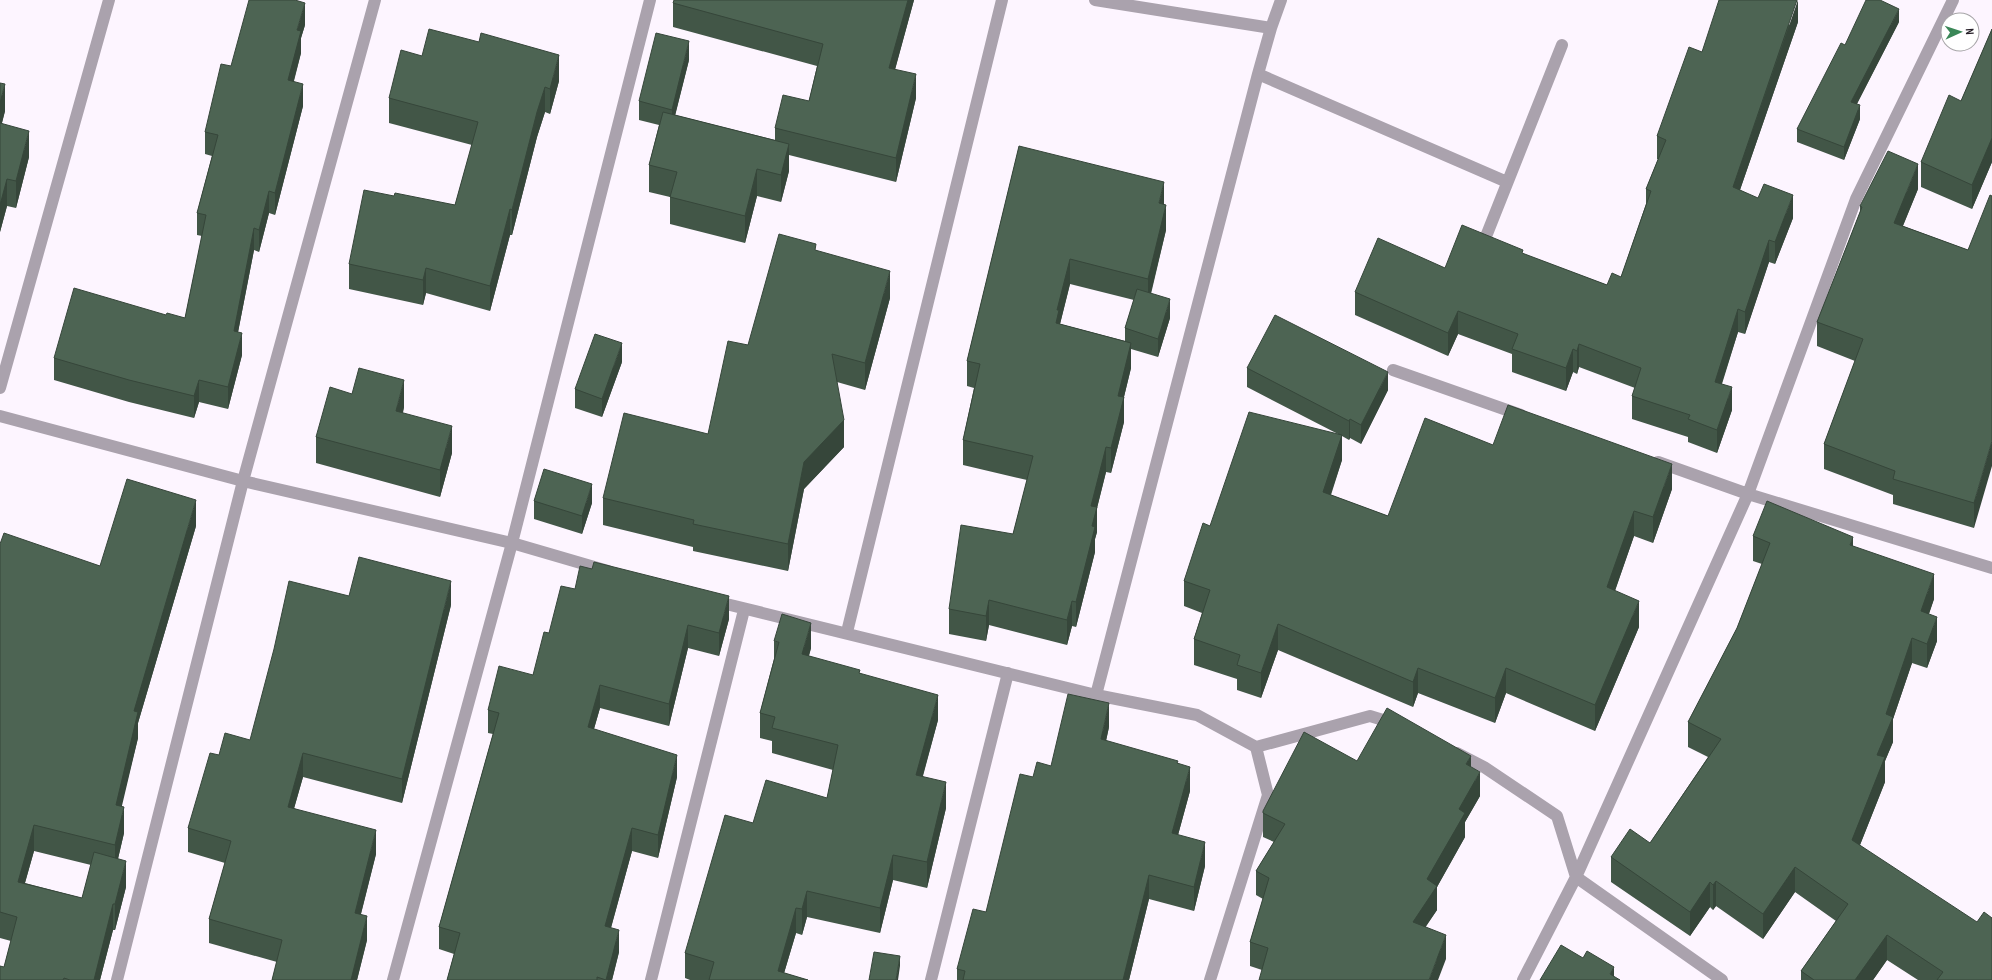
<svg xmlns="http://www.w3.org/2000/svg" width="1992" height="980" font-family="'PT Sans Narrow',sans-serif">
	<style>
		.lines { fill: none; stroke-linecap: round; stroke-linejoin: round }
		.minor { stroke: #aaa2ad; stroke-width: 12 }
		.wall { fill: #425647; fill-rule: evenodd }
		.shaded-wall { fill: #36463a }
		.building { fill: #4d6453; stroke: #36463a }
	</style>
	<rect width="100%" height="100%" fill="#fdf5ff"/>
	<g class="lines">
		<path class="minor" d="M 1095,0 L 1271,28
			M 1258,74 L 1507,182
			M 1483,244 L 1562,45
			M 1393,370 L 1521,415
			M 0,388 L 109,0
			M 0,416 L 243,481 L 512,543 L 608,571
			M 1658,462 L 1748,494 L 1992,568
			M 714,601 L 1096,695 L 1197,715 L 1256,747 L 1268,795 L 1210,980
			M 847,632 L 1002,0
			M 1096,695 L 1258,74 L 1271,28 L 1281,0
			M 1256,747 L 1370,716 L 1396,724
			M 1457,753 L 1484,767 L 1557,816 L 1576,877 L 1722,980
			M 117,980 L 243,481 L 375,0
			M 393,980 L 512,543 L 650,0
			M 651,980 L 744,610
			M 931,980 L 1008,673
			M 1523,980 L 1576,877 L 1748,494 L 1856,199 L 1953,0"/>
	</g>
	<path class="wall" d="M 914,0 L 895,69 L 916,98 L 896,182 L 789,155 L 789,171 L 781,202 L 757,196 L 745,243 L 670,224 L 670,197 L 649,192 L 649,165 L 659,125 L 639,120 L 639,101 L 689,60 L 675,115 L 775,140 L 775,128 L 809,101 L 817,66 L 673,27 L 673,3 Z
		M 1798,22 L 1740,190 L 1793,218 L 1775,264 L 1769,262 L 1745,334 L 1738,332 L 1722,384 L 1732,410 L 1717,453 L 1688,442 L 1688,437 L 1632,419 L 1632,396 L 1635,388 L 1579,367 L 1577,374 L 1573,372 L 1566,391 L 1512,372 L 1512,354 L 1458,334 L 1448,356 L 1355,315 L 1355,292 L 1445,268 L 1523,254 L 1607,285 L 1621,277 L 1646,204 L 1646,189 L 1658,159 L 1657,159 L 1657,136 L 1702,52 Z
		M 1899,22 L 1857,104 L 1860,119 L 1844,160 L 1797,142 L 1797,129 L 1845,45 Z
		M 305,25 L 301,38 L 301,53 L 294,81 L 303,106 L 275,215 L 269,213 L 259,252 L 254,250 L 238,332 L 242,355 L 228,409 L 199,402 L 194,418 L 129,402 L 54,380 L 54,358 L 166,315 L 185,318 L 202,236 L 197,235 L 197,213 L 212,156 L 205,154 L 205,132 L 231,66 Z
		M 1992,29 L 1992,162 L 1972,209 L 1921,187 L 1921,162 L 1961,101 Z
		M 479,42 L 559,81 L 550,114 L 545,112 L 537,137 L 512,235 L 510,235 L 490,311 L 426,293 L 423,305 L 349,289 L 349,264 L 394,196 L 455,205 L 472,145 L 389,123 L 389,98 L 422,56 Z
		M 0,83 L 5,111 L 2,123 L 29,157 L 16,208 L 7,206 L 0,232 Z
		M 1019,146 L 1164,204 L 1166,230 L 1151,294 L 1170,318 L 1158,357 L 1131,349 L 1131,368 L 1124,397 L 1124,422 L 1111,473 L 1106,472 L 1097,508 L 1097,532 L 1095,539 L 1095,552 L 1076,627 L 1072,626 L 1067,645 L 989,625 L 986,641 L 949,634 L 949,609 L 1013,534 L 1027,480 L 963,465 L 963,440 L 974,388 L 967,386 L 967,361 ZM 1070,284 L 1134,300 L 1125,328 L 1125,341 L 1060,324 Z
		M 1918,189 L 1903,226 L 1968,250 L 1992,196 L 1974,528 L 1893,504 L 1893,495 L 1824,469 L 1824,444 L 1855,361 L 1817,346 L 1817,322 L 1860,212 L 1860,206 Z
		M 816,250 L 890,298 L 865,390 L 837,382 L 844,447 L 804,489 L 788,571 L 693,551 L 693,547 L 603,525 L 603,498 L 708,434 L 748,345 Z
		M 622,362 L 602,417 L 575,408 L 575,389 Z
		M 1247,368 L 1388,390 L 1361,444 L 1350,438 L 1349,440 L 1342,436 L 1342,460 L 1331,495 L 1388,516 L 1493,445 L 1672,489 L 1653,543 L 1634,536 L 1615,591 L 1639,627 L 1595,731 L 1506,693 L 1495,723 L 1418,693 L 1413,707 L 1278,650 L 1261,698 L 1237,690 L 1237,679 L 1194,665 L 1194,639 L 1202,613 L 1184,606 L 1184,581 L 1210,526 L 1338,434 L 1247,387 Z
		M 352,394 L 404,407 L 403,413 L 452,453 L 440,497 L 316,463 L 316,437 Z
		M 534,501 L 592,503 L 582,534 L 534,519 Z
		M 196,526 L 138,723 L 138,738 L 121,806 L 124,833 L 118,859 L 126,887 L 115,930 L 113,930 L 100,980 L 0,980 L 4,967 L 11,941 L 0,938 L 0,544 L 100,566 ZM 34,851 L 91,865 L 82,898 L 25,883 Z
		M 1753,536 L 1853,546 L 1934,599 L 1929,614 L 1937,641 L 1927,668 L 1912,663 L 1893,719 L 1893,742 L 1885,761 L 1885,782 L 1860,845 L 1992,980 L 1918,980 L 1887,960 L 1873,980 L 1801,980 L 1801,971 L 1836,921 L 1795,892 L 1763,939 L 1716,906 L 1713,910 L 1710,907 L 1690,936 L 1611,882 L 1611,857 L 1650,843 L 1708,757 L 1688,747 L 1688,722 L 1737,628 L 1762,564 L 1753,561 Z
		M 592,569 L 729,619 L 719,656 L 688,648 L 669,726 L 600,708 L 594,729 L 677,777 L 658,858 L 632,851 L 611,928 L 619,952 L 612,980 L 447,980 L 454,954 L 439,949 L 439,927 L 493,734 L 488,733 L 488,710 L 533,675 L 549,633 L 575,589 Z
		M 451,605 L 402,803 L 303,777 L 294,808 L 376,854 L 361,914 L 367,940 L 357,980 L 272,980 L 277,962 L 209,943 L 209,919 L 225,863 L 188,852 L 188,828 L 219,755 L 250,740 Z
		M 774,641 L 811,648 L 809,656 L 860,673 L 938,720 L 923,776 L 946,808 L 927,888 L 893,880 L 880,933 L 807,917 L 802,935 L 796,933 L 784,973 L 808,980 L 690,980 L 685,978 L 685,953 L 753,823 L 827,798 L 833,770 L 772,753 L 772,741 L 760,738 L 760,713 L 774,659 Z
		M 1109,727 L 1106,741 L 1178,763 L 1190,791 L 1178,835 L 1205,866 L 1194,911 L 1149,899 L 1129,980 L 957,980 L 957,969 L 986,912 L 1033,777 L 1051,766 Z
		M 1357,761 L 1471,767 L 1480,796 L 1465,822 L 1465,837 L 1437,887 L 1437,910 L 1425,927 L 1446,959 L 1262,970 L 1250,966 L 1250,942 L 1263,899 L 1256,895 L 1256,871 L 1274,842 L 1263,837 L 1263,813 Z"/>
	<path class="shaded-wall" d="M 908,0 L 914,0 L 889,92 L 889,68 Z
		M 1798,0 L 1798,22 L 1733,210 L 1733,187 Z
		M 305,3 L 305,25 L 301,38 L 301,53 L 288,102 L 288,80 L 297,30 Z
		M 1899,9 L 1899,22 L 1851,115 L 1851,102 Z
		M 689,41 L 689,60 L 672,128 L 672,110 Z
		M 559,55 L 559,81 L 550,114 L 550,89 Z
		M 916,74 L 916,98 L 896,182 L 896,158 Z
		M 5,84 L 5,111 L 0,130 L 0,103 Z
		M 303,84 L 303,106 L 275,215 L 275,193 Z
		M 545,87 L 545,112 L 537,137 L 512,235 L 512,210 L 537,112 Z
		M 1860,105 L 1860,119 L 1844,160 L 1844,147 Z
		M 29,131 L 29,157 L 16,208 L 16,181 Z
		M 1992,138 L 1992,162 L 1972,209 L 1972,185 Z
		M 789,144 L 789,171 L 781,202 L 781,175 Z
		M 1918,164 L 1918,189 L 1894,247 L 1894,223 Z
		M 757,169 L 757,196 L 745,243 L 745,216 Z
		M 7,179 L 7,206 L 0,232 L 0,205 Z
		M 1164,182 L 1164,207 L 1159,203 Z
		M 269,191 L 269,213 L 259,252 L 259,230 Z
		M 1793,195 L 1793,218 L 1775,264 L 1775,242 Z
		M 1166,205 L 1166,230 L 1148,304 L 1148,279 Z
		M 510,209 L 510,235 L 490,311 L 490,286 Z
		M 254,228 L 254,250 L 234,353 L 234,331 Z
		M 1769,240 L 1769,262 L 1745,334 L 1745,312 Z
		M 1070,259 L 1070,284 L 1059,328 L 1056,323 L 1057,310 Z
		M 426,268 L 426,293 L 423,305 L 423,280 Z
		M 890,271 L 890,298 L 865,390 L 865,363 Z
		M 1170,299 L 1170,318 L 1158,357 L 1158,339 Z
		M 1738,309 L 1738,332 L 1715,404 L 1715,382 Z
		M 1458,311 L 1458,334 L 1448,356 L 1448,333 Z
		M 242,333 L 242,355 L 228,409 L 228,387 Z
		M 622,343 L 622,362 L 602,417 L 602,399 Z
		M 1131,343 L 1131,368 L 1118,421 L 1118,396 Z
		M 1579,344 L 1579,367 L 1577,374 L 1577,351 Z
		M 1573,349 L 1573,372 L 1566,391 L 1566,368 Z
		M 1388,372 L 1388,390 L 1361,444 L 1361,425 Z
		M 199,380 L 199,402 L 194,418 L 194,396 Z
		M 404,380 L 404,407 L 396,438 L 396,411 Z
		M 1732,387 L 1732,410 L 1717,453 L 1717,430 Z
		M 1124,397 L 1124,422 L 1111,473 L 1111,448 Z
		M 1350,419 L 1350,438 L 1349,440 L 1349,421 Z
		M 844,420 L 844,447 L 804,489 L 788,571 L 788,544 L 804,462 Z
		M 452,426 L 452,453 L 440,497 L 440,470 Z
		M 1342,435 L 1342,460 L 1323,517 L 1323,492 Z
		M 1992,441 L 1992,466 L 1974,528 L 1974,503 Z
		M 1106,447 L 1106,472 L 1097,508 L 1097,532 L 1095,539 L 1095,552 L 1076,627 L 1076,602 L 1091,506 Z
		M 1672,464 L 1672,489 L 1653,543 L 1653,517 Z
		M 592,484 L 592,503 L 582,534 L 582,516 Z
		M 196,500 L 196,526 L 138,723 L 138,738 L 116,831 L 116,805 L 134,711 Z
		M 1634,511 L 1634,536 L 1607,613 L 1607,587 Z
		M 1853,537 L 1853,562 L 1850,545 Z
		M 1934,574 L 1934,599 L 1921,636 L 1921,611 Z
		M 451,581 L 451,605 L 402,803 L 402,779 Z
		M 729,596 L 729,619 L 719,656 L 719,633 Z
		M 989,600 L 989,625 L 986,641 L 986,616 Z
		M 1072,601 L 1072,626 L 1067,645 L 1067,620 Z
		M 1639,601 L 1639,627 L 1595,731 L 1595,705 Z
		M 1937,617 L 1937,641 L 1927,668 L 1927,644 Z
		M 811,623 L 811,648 L 802,679 L 802,654 Z
		M 1278,624 L 1278,650 L 1261,698 L 1261,673 Z
		M 688,625 L 688,648 L 669,726 L 669,704 Z
		M 1912,638 L 1912,663 L 1893,719 L 1893,742 L 1885,761 L 1885,782 L 1852,865 L 1852,840 L 1877,755 L 1886,714 Z
		M 1418,668 L 1418,693 L 1413,707 L 1413,682 Z
		M 1506,668 L 1506,693 L 1495,723 L 1495,698 Z
		M 600,685 L 600,708 L 588,749 L 588,727 Z
		M 938,695 L 938,720 L 916,800 L 916,775 Z
		M 1109,703 L 1109,727 L 1101,763 L 1101,739 Z
		M 303,753 L 303,777 L 288,830 L 288,807 Z
		M 677,755 L 677,777 L 658,858 L 658,835 Z
		M 1471,756 L 1471,780 L 1466,764 Z
		M 1190,767 L 1190,791 L 1172,857 L 1172,833 Z
		M 1480,772 L 1480,796 L 1465,822 L 1465,837 L 1437,887 L 1437,910 L 1413,946 L 1413,922 L 1427,879 L 1459,809 Z
		M 946,782 L 946,808 L 927,888 L 927,862 Z
		M 124,807 L 124,833 L 115,871 L 115,845 Z
		M 34,825 L 34,851 L 18,907 L 18,882 Z
		M 632,828 L 632,851 L 605,949 L 605,926 Z
		M 376,830 L 376,854 L 355,937 L 355,913 Z
		M 1205,842 L 1205,866 L 1194,911 L 1194,887 Z
		M 893,855 L 893,880 L 880,933 L 880,908 Z
		M 126,861 L 126,887 L 115,930 L 115,904 Z
		M 1795,867 L 1795,892 L 1763,939 L 1763,914 Z
		M 1149,875 L 1149,899 L 1129,980 L 1123,980 Z
		M 1716,881 L 1716,906 L 1713,910 L 1713,885 Z
		M 1710,882 L 1710,907 L 1690,936 L 1690,912 Z
		M 807,891 L 807,917 L 802,935 L 802,909 Z
		M 113,904 L 113,930 L 100,980 L 94,980 Z
		M 796,908 L 796,933 L 782,980 L 778,971 Z
		M 367,916 L 367,940 L 357,980 L 351,980 Z
		M 619,930 L 619,952 L 612,980 L 606,980 Z
		M 1446,935 L 1446,959 L 1438,980 L 1429,980 Z
		M 1887,935 L 1887,960 L 1873,980 L 1855,980 Z
		M 900,956 L 900,966 L 898,980 L 896,980 Z
		M 1614,967 L 1614,980 L 1610,974 Z"/>
	<path class="building" d="M 249,0 L 295,0 L 305,3 L 297,30 L 301,31 L 288,80 L 303,84 L 275,193 L 269,191 L 259,230 L 254,228 L 234,331 L 242,333 L 228,387 L 199,380 L 194,396 L 129,380 L 54,358 L 74,288 L 166,315 L 167,313 L 185,318 L 206,215 L 197,213 L 218,135 L 205,132 L 221,64 L 231,66 Z
		M 674,0 L 908,0 L 889,68 L 916,74 L 896,158 L 775,128 L 783,95 L 809,101 L 823,44 L 673,3 Z
		M 1719,0 L 1797,0 L 1733,187 L 1758,198 L 1764,184 L 1793,195 L 1775,242 L 1769,240 L 1745,312 L 1738,309 L 1715,382 L 1732,387 L 1717,430 L 1688,419 L 1690,415 L 1632,396 L 1641,368 L 1579,344 L 1577,351 L 1573,349 L 1566,368 L 1512,349 L 1518,334 L 1458,311 L 1448,333 L 1355,292 L 1378,238 L 1445,268 L 1462,225 L 1523,250 L 1522,253 L 1607,285 L 1612,273 L 1621,277 L 1651,191 L 1646,189 L 1666,140 L 1657,136 L 1689,47 L 1702,52 Z
		M 1866,0 L 1880,0 L 1899,9 L 1851,102 L 1860,105 L 1844,147 L 1797,129 L 1841,43 L 1845,45 Z
		M 429,29 L 479,42 L 481,33 L 559,55 L 550,89 L 545,87 L 537,112 L 512,210 L 510,209 L 490,286 L 426,268 L 423,280 L 349,264 L 364,190 L 394,196 L 395,193 L 455,205 L 478,122 L 389,98 L 401,50 L 422,56 Z
		M 1992,29 L 1992,138 L 1972,185 L 1921,162 L 1949,95 L 1961,101 Z
		M 656,33 L 689,41 L 672,110 L 639,101 Z
		M 0,83 L 5,84 L 0,103 Z
		M 663,112 L 789,144 L 781,175 L 757,169 L 745,216 L 670,197 L 677,172 L 649,165 Z
		M 0,123 L 29,131 L 16,181 L 7,179 L 0,205 Z
		M 1019,146 L 1164,182 L 1159,203 L 1166,205 L 1148,279 L 1070,259 L 1057,310 L 1059,310 L 1056,323 L 1131,343 L 1118,396 L 1124,397 L 1111,448 L 1106,447 L 1091,506 L 1097,507 L 1092,526 L 1095,527 L 1076,602 L 1072,601 L 1067,620 L 989,600 L 986,616 L 949,609 L 961,525 L 1013,534 L 1033,456 L 963,440 L 980,364 L 967,361 Z
		M 1888,151 L 1918,164 L 1894,223 L 1968,250 L 1990,195 L 1992,196 L 1992,441 L 1974,503 L 1893,479 L 1895,471 L 1824,444 L 1863,339 L 1817,322 L 1862,207 L 1860,206 Z
		M 779,234 L 816,244 L 815,250 L 890,271 L 865,363 L 832,354 L 844,420 L 804,462 L 788,544 L 693,524 L 694,520 L 603,498 L 624,413 L 708,434 L 728,341 L 748,345 Z
		M 1137,289 L 1170,299 L 1158,339 L 1125,328 Z
		M 1275,315 L 1388,372 L 1361,425 L 1350,419 L 1349,421 L 1247,368 Z
		M 595,334 L 622,343 L 602,399 L 575,389 Z
		M 359,368 L 404,380 L 396,411 L 452,426 L 440,470 L 316,437 L 330,387 L 352,394 Z
		M 1508,405 L 1672,464 L 1653,517 L 1634,511 L 1607,587 L 1639,601 L 1595,705 L 1506,668 L 1495,698 L 1418,668 L 1413,682 L 1278,624 L 1261,673 L 1237,665 L 1240,655 L 1194,639 L 1210,590 L 1184,581 L 1203,523 L 1210,526 L 1249,412 L 1342,435 L 1323,492 L 1388,516 L 1425,418 L 1493,445 Z
		M 544,469 L 592,484 L 582,516 L 534,501 Z
		M 127,479 L 196,500 L 134,711 L 138,712 L 116,805 L 124,807 L 115,845 L 34,825 L 18,882 L 82,898 L 94,852 L 126,861 L 115,904 L 113,904 L 94,980 L 70,980 L 64,978 L 63,980 L 0,980 L 0,966 L 4,967 L 17,917 L 0,912 L 0,544 L 4,533 L 100,566 Z
		M 1767,501 L 1853,537 L 1850,545 L 1934,574 L 1921,611 L 1937,617 L 1927,644 L 1912,638 L 1886,714 L 1893,717 L 1877,755 L 1885,757 L 1852,840 L 1977,922 L 1984,912 L 1992,918 L 1992,980 L 1937,980 L 1943,972 L 1887,935 L 1855,980 L 1814,980 L 1801,971 L 1848,904 L 1795,867 L 1763,914 L 1716,881 L 1713,885 L 1710,882 L 1690,912 L 1611,857 L 1630,829 L 1650,843 L 1721,739 L 1688,722 L 1737,628 L 1770,543 L 1753,536 Z
		M 359,557 L 451,581 L 402,779 L 303,753 L 288,807 L 376,830 L 355,913 L 367,916 L 351,980 L 272,980 L 282,940 L 209,919 L 231,841 L 188,828 L 210,753 L 219,755 L 225,733 L 250,740 L 274,649 L 289,581 L 349,596 Z
		M 594,562 L 729,596 L 719,633 L 688,625 L 669,704 L 600,685 L 588,727 L 677,755 L 658,835 L 632,828 L 605,926 L 619,930 L 606,980 L 597,977 L 597,980 L 447,980 L 460,933 L 439,927 L 499,713 L 488,710 L 499,666 L 533,675 L 544,632 L 549,633 L 561,586 L 575,589 L 580,566 L 592,569 Z
		M 782,614 L 811,623 L 802,654 L 860,670 L 859,673 L 938,695 L 916,775 L 946,782 L 927,862 L 893,855 L 880,908 L 807,891 L 802,909 L 796,908 L 778,971 L 808,980 L 709,980 L 714,962 L 685,953 L 725,815 L 753,823 L 766,780 L 827,798 L 838,745 L 772,728 L 775,717 L 760,713 L 779,642 L 774,641 Z
		M 1068,694 L 1109,703 L 1101,739 L 1178,761 L 1177,763 L 1190,767 L 1172,833 L 1205,842 L 1194,887 L 1149,875 L 1123,980 L 963,980 L 965,971 L 957,969 L 973,909 L 986,912 L 1020,774 L 1033,777 L 1037,762 L 1051,766 Z
		M 1387,708 L 1471,756 L 1466,764 L 1480,772 L 1459,809 L 1465,813 L 1427,879 L 1437,886 L 1413,922 L 1446,935 L 1429,980 L 1259,980 L 1268,948 L 1250,942 L 1269,878 L 1256,871 L 1285,824 L 1263,813 L 1263,811 L 1304,732 L 1357,761 Z
		M 1561,945 L 1583,958 L 1587,951 L 1614,967 L 1610,974 L 1620,980 L 1540,980 Z
		M 874,952 L 900,956 L 896,980 L 869,980 Z"/>
	<g transform="translate(1960 32) rotate(87)"><circle r="19" fill="#ffffff" stroke="#a7a5a8"/>
	<path d="M0-3L7 15L0 10L-7 15Z" fill="#3a8757"/>
	<text y="-6" font-size="11" font-weight="bold" text-anchor="middle" fill="#241d26">N</text>
	</g>
</svg>
